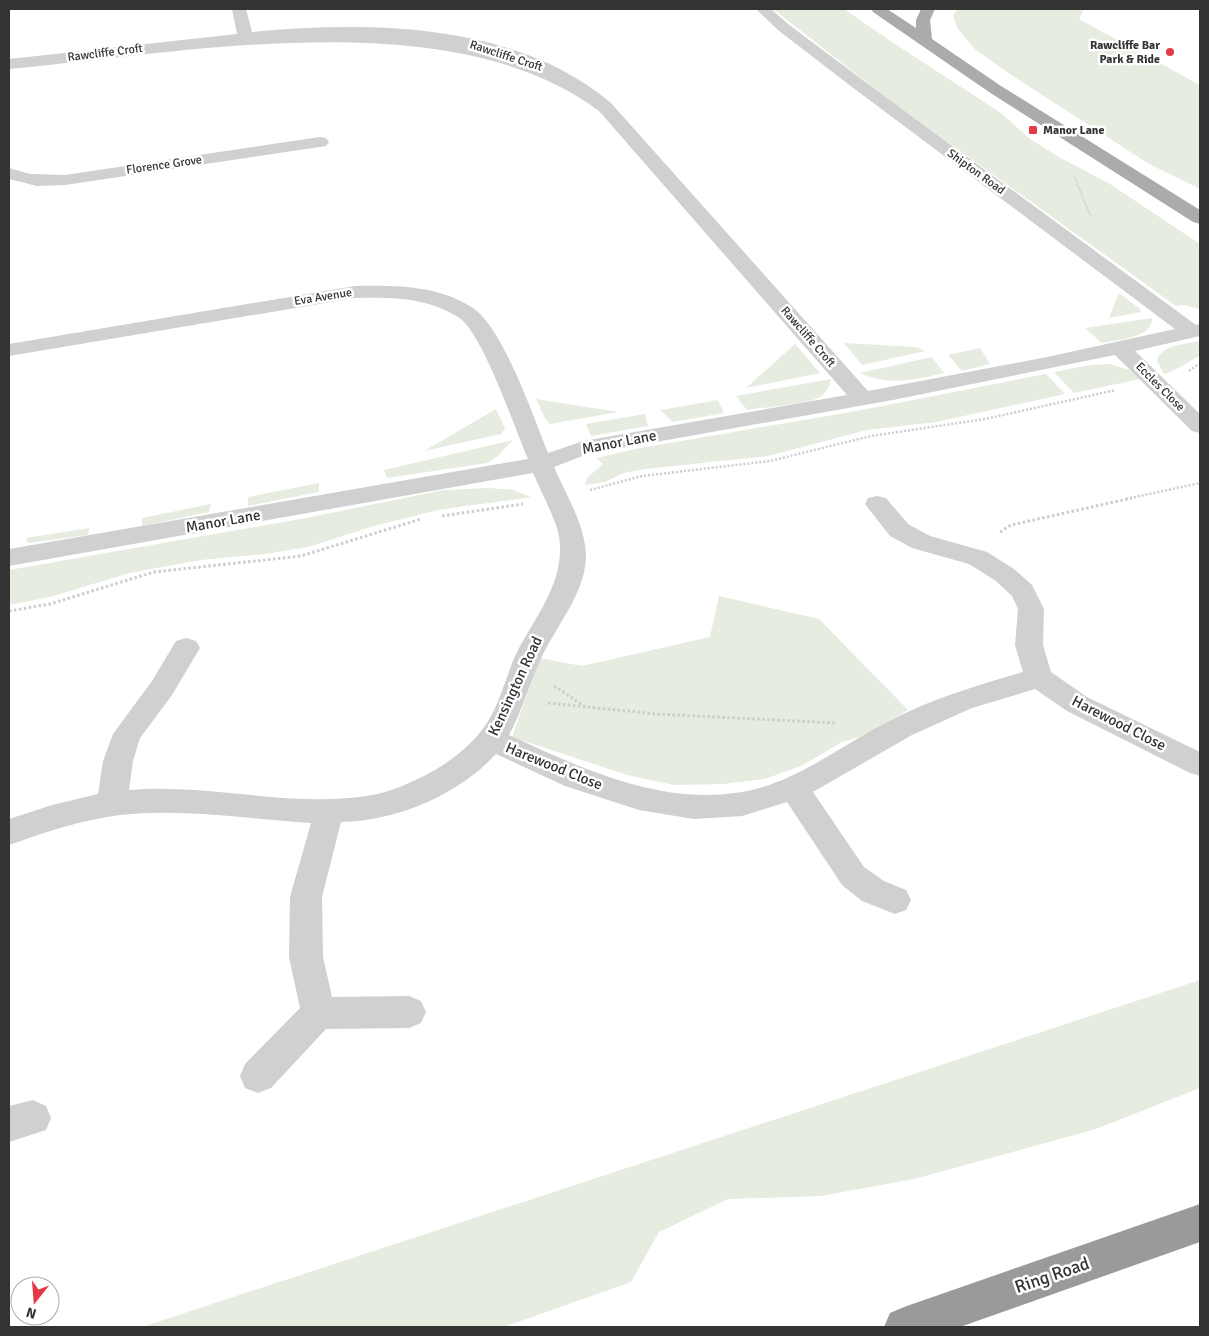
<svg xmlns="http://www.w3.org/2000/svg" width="1209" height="1336" font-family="Signika,sans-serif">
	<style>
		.green { fill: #e6ecdf }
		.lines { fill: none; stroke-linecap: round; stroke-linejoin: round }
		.path-far2 { stroke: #cdcdcd; stroke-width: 2; stroke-dasharray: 1 1; stroke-linecap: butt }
		.path-far1 { stroke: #cdcdcd; stroke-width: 2.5; stroke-dasharray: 2 2; stroke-linecap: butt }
		.path { stroke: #cdcdcd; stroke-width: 3; stroke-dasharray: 2.5 2.5; stroke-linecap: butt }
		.minor { fill: #d0d0d0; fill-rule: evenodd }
		.major { fill: #ababab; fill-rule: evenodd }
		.highway { fill: #9a9a9a; fill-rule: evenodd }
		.poi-dot { fill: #e63946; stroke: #fff; stroke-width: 2 }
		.labels { text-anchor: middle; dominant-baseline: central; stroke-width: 5; stroke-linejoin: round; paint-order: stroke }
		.far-poi-label { font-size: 12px; font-weight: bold; fill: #333; stroke: #fff; text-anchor: end }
		.far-street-label { font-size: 12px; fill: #333; stroke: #fff }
		.street-label { font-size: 15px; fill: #333; stroke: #fff }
		.near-street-label { font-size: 18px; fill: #333; stroke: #fff }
	</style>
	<rect width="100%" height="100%" fill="#fff"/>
	<path class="green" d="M 773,9 L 844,9 L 892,42 L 1001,113 L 1030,139 L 1059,157 L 1110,184 L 1200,244 L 1200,309 L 1185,305 L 1176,306 L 888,99 Z
		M 958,9 L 1084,9 L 1079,19 L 1200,85 L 1200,189 L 1149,164 L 1010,74 L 976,50 L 957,28 L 953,15 Z
		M 1119,293 L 1139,308 L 1141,312 L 1109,318 Z
		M 1152,318 C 1152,339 1118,339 1102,343 L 1085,328 Z
		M 1200,341 L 1200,356 C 1187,362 1178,370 1164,374 L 1157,361 C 1160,345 1186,344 1200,341 Z
		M 844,343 L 917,347 L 925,351 L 862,365 Z
		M 795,344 L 820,373 L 746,388 Z
		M 980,348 L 990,364 L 962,371 L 948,355 Z
		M 932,357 L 944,373 C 913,380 891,386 860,373 Z
		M 1110,364 L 1129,370 L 1140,379 L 1074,393 L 1054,372 L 1090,365 Z
		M 1046,374 L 1065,394 L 936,422 L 867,430 L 768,456 L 645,469 L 623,473 L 605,482 L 585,485 L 587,478 L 603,464 L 597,458 L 635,449 L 862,410 Z
		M 831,379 C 829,387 826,394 818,398 C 802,405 766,407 747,410 L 736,396 Z
		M 536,399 L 618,412 L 550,424 L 546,420 Z
		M 718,400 L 724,413 L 673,422 L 660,410 Z
		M 496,409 L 505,428 L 501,434 L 424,451 Z
		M 645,414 L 648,426 L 591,436 L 586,424 Z
		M 513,440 L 497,457 L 487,463 L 387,478 L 384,470 Z
		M 319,483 L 319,492 L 248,506 L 248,497 Z
		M 489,488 L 513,490 L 531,497 L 438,510 L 374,526 L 308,547 L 265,554 L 201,560 L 129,573 L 50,597 L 9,605 L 9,570 L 301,519 L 444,490 Z
		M 211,504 L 209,512 L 142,526 L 142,518 Z
		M 89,528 L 88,535 L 28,543 L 26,538 Z
		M 719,596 L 819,619 L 908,710 L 863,736 L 842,742 L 803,765 L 765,779 L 723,784 L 674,785 L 627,775 L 512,737 L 540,658 L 582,666 L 710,637 Z
		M 1200,980 L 1200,1088 L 1096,1129 L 914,1179 L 821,1196 L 728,1199 L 659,1232 L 631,1282 L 504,1327 L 142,1327 Z"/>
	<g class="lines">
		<path class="path-far2" d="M 1074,176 L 1091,217"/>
		<path class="path-far1" d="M 1189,371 L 1200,363
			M 590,490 L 642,476 L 770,461 L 871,436 L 985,419 L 1116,390
			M 1126,499 L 1200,483"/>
		<path class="path" d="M 442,516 L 523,504
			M 1000,532 L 1011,525 L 1132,498
			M 9,611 L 50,604 L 154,572 L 301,556 L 421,519
			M 554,686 L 587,708
			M 548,703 L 656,714 L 836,723"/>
		<path class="minor" d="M 232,9 L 246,9 L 252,32 C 370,21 515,22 611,103 L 868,391 L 1047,357 L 1175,329 L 852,87 L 778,30 L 756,9 L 771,9 L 788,24 L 864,81 L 1196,325 L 1200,324 L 1200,336 L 1135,351 L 1200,414 L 1200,433 L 1192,431 L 1115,355 L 893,400 L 588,454 L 554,467 C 566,495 586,526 586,557 C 585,595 554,628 540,661 C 529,685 522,711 509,735 C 581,768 660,806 742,792 C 796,783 843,744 891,720 C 934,698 978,685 1023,672 L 1015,645 L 1018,609 L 1012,596 L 996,581 L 969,564 L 912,548 L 890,536 L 865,504 L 868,498 L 877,496 L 886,498 L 908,524 L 930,536 L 987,552 L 1014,569 L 1032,585 L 1044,609 L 1043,645 L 1051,672 L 1087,697 L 1200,752 L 1200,776 L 1190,773 L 1067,711 L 1035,689 L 972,708 L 912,735 L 813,792 L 864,867 L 884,881 L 906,890 L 911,900 L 906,910 L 895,914 L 862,901 L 842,885 L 787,802 L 742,816 L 694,819 L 639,810 L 565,786 L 496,754 C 458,795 397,821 341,822 L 322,897 L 323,957 L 332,997 L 409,996 L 421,1001 L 426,1012 L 421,1023 L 409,1028 L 326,1029 L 271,1088 L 258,1093 L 245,1088 L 240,1076 L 245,1064 L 300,1008 L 289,957 L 290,897 L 311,823 C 247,819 184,808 120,815 C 81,820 46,832 9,845 L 9,819 L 52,805 L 98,794 L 103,761 L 113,734 L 152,681 L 176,641 L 186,638 L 196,641 L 200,648 L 172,695 L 140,738 L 133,761 L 129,790 C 212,783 296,810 378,794 C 394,790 409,783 424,776 C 446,765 467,749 482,730 C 500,707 505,676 518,650 C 537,614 566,580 559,536 C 556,520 540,489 533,473 L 9,566 L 9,549 L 528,459 C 515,429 482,331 458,317 C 426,297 391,297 355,298 L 9,356 L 9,344 L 355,286 C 394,285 439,285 473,308 C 503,328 534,418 548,453 L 583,441 L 847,395 L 599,111 C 452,0 185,53 9,69 L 9,59 L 237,34 Z
			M 320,137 L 326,138 L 329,142 L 326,146 L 65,185 L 37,186 L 9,179 L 9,168 L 30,174 L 65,175 Z
			M 33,1100 L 46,1106 L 51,1118 L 46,1130 L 9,1142 L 9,1106 Z"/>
		<path class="major" d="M 871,9 L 887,9 L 916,28 L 916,20 L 921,9 L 935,9 L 930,20 L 932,39 L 1001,86 L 1200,210 L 1200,224 L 1193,222 L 989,92 L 873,12 Z"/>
		<path class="highway" d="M 1200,1204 L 1200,1242 L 960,1327 L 884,1327 L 890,1313 L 904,1307 Z"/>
	</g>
	<g class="poi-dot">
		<circle cx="1170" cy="52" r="5"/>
		<rect x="1028" y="125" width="10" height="10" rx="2.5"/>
	</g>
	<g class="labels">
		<g class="far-poi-label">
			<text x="1160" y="45">Rawcliffe Bar<tspan x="1160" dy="14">Park &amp; Ride</tspan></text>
			<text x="1043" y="130" text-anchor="start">Manor Lane</text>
		</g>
		<g class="far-street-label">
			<text transform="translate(105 53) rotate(-7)">Rawcliffe Croft</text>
			<text transform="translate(506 56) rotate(18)">Rawcliffe Croft</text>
			<text transform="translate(164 165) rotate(-8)">Florence Grove</text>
			<text transform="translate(976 172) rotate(36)">Shipton Road</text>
			<text transform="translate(323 297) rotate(-9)">Eva Avenue</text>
			<text transform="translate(808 337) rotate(49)">Rawcliffe Croft</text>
			<text transform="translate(1160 387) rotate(45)">Eccles Close</text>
		</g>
		<g class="street-label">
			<text transform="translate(619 442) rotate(-11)">Manor Lane</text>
			<text transform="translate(223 521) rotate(-10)">Manor Lane</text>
			<text transform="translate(515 686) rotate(-65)">Kensington Road</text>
			<text transform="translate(1119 723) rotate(27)">Harewood Close</text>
			<text transform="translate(554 766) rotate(22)">Harewood Close</text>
		</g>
		<g class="near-street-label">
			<text transform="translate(1052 1275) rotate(-19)">Ring Road</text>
		</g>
	</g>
	<rect width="1209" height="1336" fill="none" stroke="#333333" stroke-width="20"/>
	<g transform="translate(35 1301) rotate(197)"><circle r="24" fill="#ffffff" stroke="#adadad"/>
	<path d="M0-4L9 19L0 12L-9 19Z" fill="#e63946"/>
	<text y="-8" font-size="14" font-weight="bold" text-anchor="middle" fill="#333333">N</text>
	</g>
</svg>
